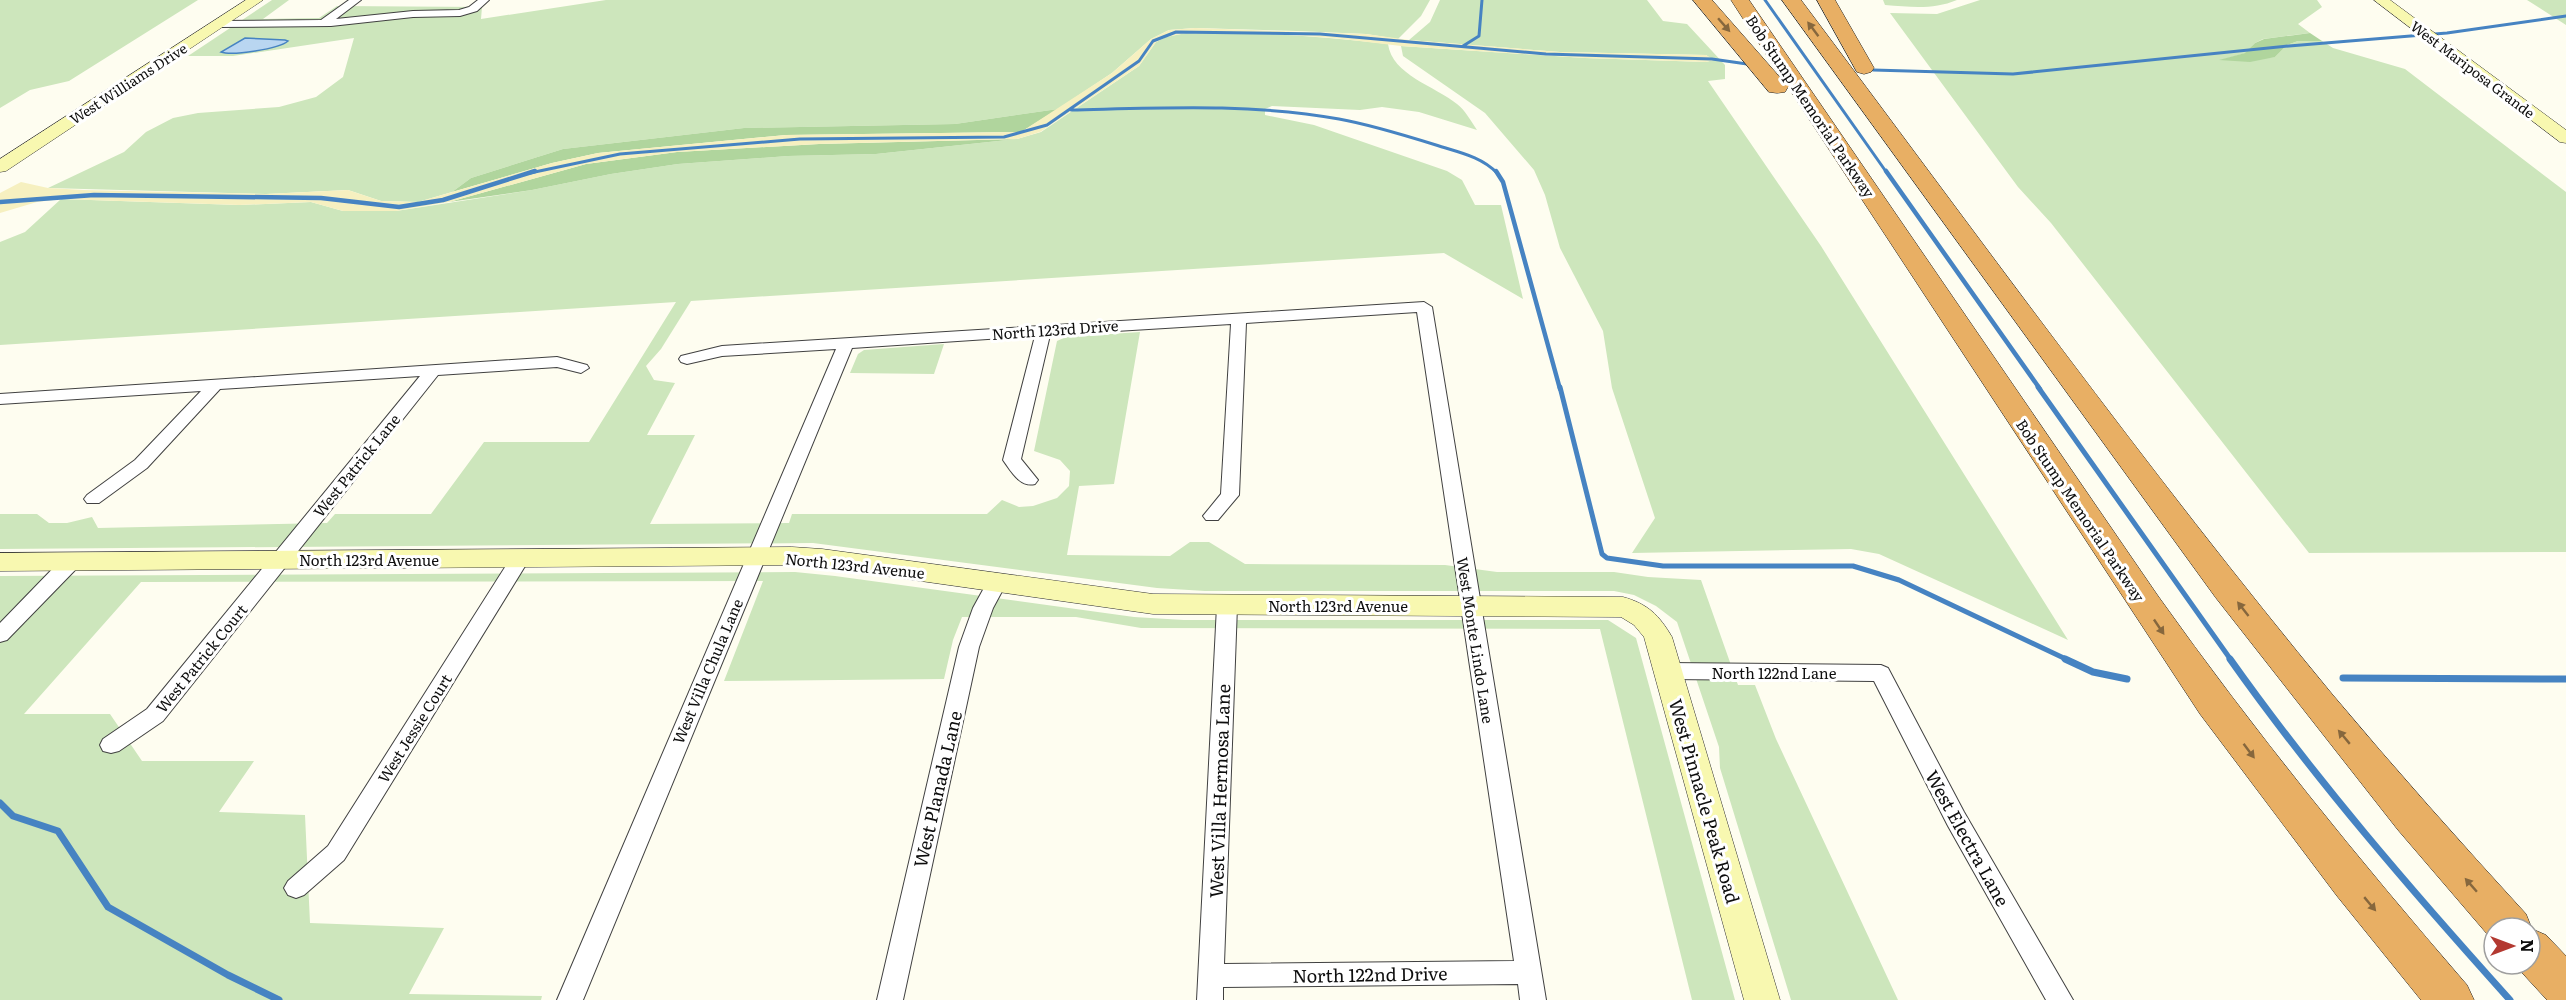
<svg xmlns="http://www.w3.org/2000/svg" width="2566" height="1000" font-family="Literata,serif">
	<style>
		.green { fill: #cde6bc }
		.forest { fill: #b0d59d }
		.sand { fill: #f6f0c0 }
		.water { fill: #b9d6f1; stroke: #4683c2; stroke-width: 1.5 }
		.lines { fill: none; stroke-linecap: round; stroke-linejoin: round }
		.stream-far3 { stroke: #4683c2; stroke-width: 3 }
		.stream-far2 { stroke: #4683c2; stroke-width: 4.5 }
		.stream-far1 { stroke: #4683c2; stroke-width: 5 }
		.stream { stroke: #4683c2; stroke-width: 7 }
		.street-casing { stroke: #414141; stroke-width: 2 }
		.secondary-casing { stroke: #303030; stroke-width: 1 }
		.highway-casing { stroke: #1f1f1f; stroke-width: 1 }
		.street { fill: #fff; fill-rule: evenodd }
		.secondary { fill: #f8f8b0; fill-rule: evenodd }
		.highway { fill: #e8af64; fill-rule: evenodd }
		.oneway { fill: #86673d }
		.labels { text-anchor: middle; dominant-baseline: central; stroke-width: 6; stroke-linejoin: round; paint-order: stroke }
		.far-street-label { font-size: 14px; fill: #0e0e0e; stroke: #fff }
		.street-label { font-size: 15px; fill: #0e0e0e; stroke: #fff }
		.near-street-label { font-size: 18px; fill: #0e0e0e; stroke: #fff }
	</style>
	<rect width="100%" height="100%" fill="#fefdf0"/>
	<path class="green" d="M 0,0 L 198,0 L 69,81 L 30,90 L 0,108 Z
		M 272,0 L 289,0 L 263,19 L 319,18 L 337,6 L 482,7 L 481,19 L 606,0 L 1430,0 L 1421,16 L 1398,39 L 1366,34 L 1297,31 L 1195,28 L 1169,30 L 1151,39 L 1112,73 L 1058,109 L 955,124 L 744,128 L 563,149 L 471,178 L 452,192 L 418,202 L 381,201 L 348,190 L 266,194 L 48,188 L 124,152 L 146,132 L 173,118 L 198,113 L 279,107 L 316,97 L 343,77 L 354,38 L 233,56 L 188,56 Z
		M 1440,0 L 1647,0 L 1663,21 L 1687,24 L 1725,65 L 1725,79 L 1708,81 L 1821,246 L 2068,640 L 1879,554 L 1851,549 L 1632,553 L 1655,518 L 1612,388 L 1603,331 L 1560,248 L 1545,195 L 1534,170 L 1485,113 L 1403,56 L 1401,46 L 1585,58 L 1706,62 L 1713,60 L 1706,55 L 1560,52 L 1409,40 L 1430,22 Z
		M 1883,0 L 1957,0 C 1933,10 1911,7 1885,5 Z
		M 1980,0 L 2317,0 L 2322,7 L 2298,24 L 2310,33 L 2263,39 L 2255,43 L 2246,53 L 2221,60 L 2275,57 L 2287,45 L 2298,41 L 2322,41 L 2333,48 L 2405,69 L 2566,192 L 2566,552 L 2309,553 L 2051,223 L 2018,187 L 1890,13 L 1937,14 Z
		M 2527,0 L 2566,0 L 2566,25 Z
		M 1191,32 C 1257,32 1322,36 1388,44 C 1392,75 1435,86 1457,104 C 1465,110 1471,121 1477,130 L 1419,112 L 1382,107 L 1360,110 L 1272,106 L 1265,109 L 1265,115 L 1314,125 L 1447,171 L 1462,180 L 1475,205 L 1501,205 L 1523,299 L 1444,253 L 691,301 L 661,349 L 646,366 L 654,380 L 675,383 L 647,435 L 695,435 L 650,524 L 789,523 L 792,514 L 987,514 L 1002,500 L 1019,507 L 1033,506 L 1057,498 L 1069,486 L 1070,471 L 1060,460 L 1034,451 L 1057,341 L 1066,337 L 1140,332 L 1114,484 L 1079,486 L 1067,555 L 1170,556 L 1190,542 L 1209,542 L 1245,564 L 1445,565 L 1497,572 L 1614,572 L 1648,577 L 1701,580 L 1738,685 L 1755,685 L 1776,739 L 1898,1000 L 1791,1000 L 1720,768 L 1719,747 L 1677,622 L 1656,606 L 1634,595 L 1614,591 L 1205,591 L 1157,588 L 813,543 L 0,549 L 0,514 L 37,514 L 49,523 L 67,523 L 92,517 L 98,528 L 327,523 L 335,514 L 431,514 L 484,442 L 589,442 L 676,302 L 0,345 L 0,242 L 25,232 L 61,199 L 239,205 L 311,202 L 343,211 L 396,211 L 532,190 L 611,174 L 678,164 L 788,156 L 876,154 L 1017,139 L 1041,132 L 1139,66 L 1156,42 L 1166,37 Z
		M 944,344 L 934,374 L 850,373 L 858,354 L 864,350 Z
		M 795,572 L 835,576 L 1134,617 L 1184,620 L 1608,620 L 1636,638 L 1735,1000 L 1692,1000 L 1600,629 L 1141,628 L 1076,617 L 962,617 L 953,640 L 944,679 L 724,681 L 763,581 L 141,582 L 24,714 L 110,714 L 142,761 L 254,761 L 219,812 L 305,815 L 310,923 L 444,928 L 409,994 L 542,996 L 541,1000 L 0,1000 L 0,576 Z"/>
	<path class="forest" d="M 2310,33 L 2322,41 L 2298,41 L 2287,45 L 2275,57 L 2250,62 L 2219,60 L 2245,53 L 2255,43 L 2264,39 Z
		M 1058,109 L 1021,132 L 786,135 L 598,153 L 552,163 L 452,192 L 471,178 L 563,149 L 744,128 L 955,124 Z
		M 1017,139 L 876,154 L 788,156 L 678,164 L 611,174 L 532,190 L 449,202 L 586,164 L 677,152 L 819,144 Z"/>
	<path class="sand" d="M 1195,28 L 1366,34 L 1409,40 L 1560,52 L 1706,55 L 1714,60 L 1706,62 L 1585,58 L 1401,46 L 1334,38 L 1249,32 L 1191,32 L 1166,37 L 1156,42 L 1139,66 L 1040,132 L 1017,139 L 819,144 L 677,152 L 586,164 L 449,202 L 396,211 L 343,211 L 311,202 L 239,205 L 61,199 L 37,202 L 0,213 L 0,193 L 21,182 L 48,188 L 84,190 L 266,194 L 348,190 L 381,201 L 418,202 L 552,163 L 598,153 L 786,135 L 1021,132 L 1112,73 L 1151,39 L 1169,30 Z"/>
	<path class="water" d="M 245,38 L 285,40 L 288,41 C 279,49 232,56 221,52 Z"/>
	<g class="lines">
		<path class="stream-far3" d="M 1765,0 L 1887,173
			M 1463,46 L 1479,36 L 1482,0
			M 1873,70 L 2013,74 L 2289,46 L 2447,33 L 2566,16
			M 1071,110 C 1160,108 1251,103 1339,119 C 1372,125 1404,135 1436,145 C 1457,152 1481,156 1497,173
			M 530,173 L 620,154 L 800,139 L 1004,137 L 1047,125 L 1139,61 L 1153,41 L 1176,32 L 1320,34 L 1546,54 L 1712,59 L 1747,64"/>
		<path class="stream-far2" d="M 1496,171 L 1503,182 L 1560,389
			M 1886,171 L 2040,389
			M 0,202 L 94,195 L 321,198 L 399,207 L 443,200 L 535,171"/>
		<path class="stream-far1" d="M 1560,387 L 1602,554 L 1607,558 L 1663,566 L 1853,566 L 1899,580 L 2068,660
			M 2038,387 L 2231,660"/>
		<path class="stream" d="M 2065,659 L 2093,672 L 2127,679
			M 2230,659 C 2315,779 2412,891 2510,1000
			M 2343,678 L 2566,679
			M 0,803 L 13,816 L 58,831 L 108,907 L 228,975 L 279,1000"/>
		<defs>
			<path id="street" d="M 349,0 L 361,0 L 336,19 L 413,11 L 459,10 L 469,7 L 478,0 L 489,0 L 477,11 L 460,16 L 413,17 L 331,26 L 219,27 L 214,24 L 219,21 L 321,20 Z
				M 1424,302 L 1432,307 L 1546,1000 L 1520,1000 L 1518,984 L 1223,987 L 1223,1000 L 1197,1000 L 1217,606 L 1220,601 L 1227,599 L 1234,601 L 1237,606 L 1224,964 L 1514,961 L 1417,312 L 1246,323 L 1239,495 L 1218,520 L 1206,520 L 1203,516 L 1221,494 L 1231,324 L 1050,335 L 1021,459 L 1038,480 L 1035,484 C 1020,488 1011,471 1003,460 L 1035,336 L 852,348 L 583,1000 L 557,1000 L 836,349 L 722,356 L 687,364 L 681,362 L 679,359 L 681,356 L 722,346 Z
				M 557,357 L 587,365 L 589,368 L 581,373 L 557,367 L 438,375 L 163,721 L 119,751 L 111,753 L 103,751 L 100,745 L 103,739 L 147,709 L 420,376 L 220,389 L 147,468 L 99,503 L 87,503 L 84,499 L 87,495 L 135,460 L 201,391 L 0,404 L 0,394 Z
				M 521,552 L 528,553 L 530,558 L 344,860 L 304,895 L 296,898 L 288,895 L 284,888 L 288,881 L 328,846 L 514,553 Z
				M 72,555 L 79,556 L 81,561 L 79,566 L 7,640 L 0,642 L 0,623 L 65,556 Z
				M 997,575 L 1004,577 L 1007,582 L 993,608 L 979,647 L 903,1000 L 877,1000 L 959,647 L 973,608 L 990,577 Z
				M 1667,663 L 1881,665 L 1888,668 L 1964,812 L 2073,1000 L 2046,1000 L 1948,826 L 1874,681 L 1667,679 L 1660,676 L 1657,671 L 1660,666 Z"/>
			<path id="secondary" d="M 246,0 L 263,0 L 6,171 L 0,172 L 0,159 Z
				M 2374,0 L 2390,0 L 2566,130 L 2566,143 L 2560,142 Z
				M 792,547 L 822,549 L 1153,594 L 1623,597 C 1648,604 1659,615 1672,637 L 1780,1000 L 1744,1000 L 1644,637 L 1634,625 L 1621,617 L 1153,614 L 822,567 L 792,565 L 0,571 L 0,553 Z"/>
			<path id="highway" d="M 1693,0 L 1712,0 L 1784,82 L 1731,0 L 1749,0 L 2158,596 C 2254,731 2358,859 2467,985 L 2474,1000 L 2421,1000 L 2337,896 L 2200,714 L 1788,87 L 1785,92 L 1777,93 L 1769,92 Z
				M 1782,0 L 1801,0 C 1976,233 2146,469 2332,694 C 2395,769 2460,842 2526,914 L 2532,929 L 2546,935 L 2566,956 L 2566,1000 L 2547,1000 L 2514,964 L 2530,964 L 2530,928 L 2494,928 L 2494,942 L 2398,830 L 2216,598 Z
				M 1817,0 L 1835,0 L 1874,68 L 1871,72 L 1864,74 L 1857,72 Z"/>
		</defs>
		<use href="#street" class="street-casing"/>
		<use href="#secondary" class="secondary-casing"/>
		<use href="#highway" class="highway-casing"/>
		<use href="#street" class="street"/>
		<use href="#secondary" class="secondary"/>
		<use href="#highway" class="highway"/>
	</g>
	<defs><path id="oneway-solid" d="M-6-.8H1V-3.2L6.5 0L1 3.2V.8H-6Z" transform="scale(1.5)"/></defs>
	<g class="oneway">
		<use href="#oneway-solid" transform="translate(1724 25) rotate(49)"/>
		<use href="#oneway-solid" transform="translate(1813 29) rotate(-127)"/>
		<use href="#oneway-solid" transform="translate(2243 609) rotate(-128)"/>
		<use href="#oneway-solid" transform="translate(2159 627) rotate(56)"/>
		<use href="#oneway-solid" transform="translate(2344 737) rotate(-130)"/>
		<use href="#oneway-solid" transform="translate(2249 751) rotate(53)"/>
		<use href="#oneway-solid" transform="translate(2471 885) rotate(-131)"/>
		<use href="#oneway-solid" transform="translate(2370 904) rotate(50)"/>
	</g>
	<g class="labels">
		<g class="far-street-label">
			<text transform="translate(2473 69) rotate(37)">West Mariposa Grande</text>
			<text transform="translate(128 83) rotate(-33)">West Williams Drive</text>
		</g>
		<g class="street-label">
			<text transform="translate(1811 106) rotate(56)">Bob Stump Memorial Parkway</text>
			<text transform="translate(1055 329) rotate(-4)">North 123rd Drive</text>
			<text transform="translate(356 465) rotate(-51)">West Patrick Lane</text>
			<text transform="translate(2081 510) rotate(56)">Bob Stump Memorial Parkway</text>
			<text x="369" y="559">North 123rd Avenue</text>
			<text transform="translate(855 565) rotate(6)">North 123rd Avenue</text>
			<text x="1338" y="605">North 123rd Avenue</text>
			<text transform="translate(1476 640) rotate(81)">West Monte Lindo Lane</text>
			<text transform="translate(201 658) rotate(-51)">West Patrick Court</text>
			<text transform="translate(707 671) rotate(-67)">West Villa Chula Lane</text>
			<text x="1774" y="672">North 122nd Lane</text>
			<text transform="translate(414 728) rotate(-58)">West Jessie Court</text>
		</g>
		<g class="near-street-label">
			<text transform="translate(937 789) rotate(-77)">West Planada Lane</text>
			<text transform="translate(1219 791) rotate(-88)">West Villa Hermosa Lane</text>
			<text transform="translate(1705 801) rotate(74)">West Pinnacle Peak Road</text>
			<text transform="translate(1968 838) rotate(61)">West Electra Lane</text>
			<text transform="translate(1370 974) rotate(-1)">North 122nd Drive</text>
		</g>
	</g>
	<g transform="translate(2512 946) rotate(90)"><circle r="28" fill="#ffffff" stroke="#9f9f9f" stroke-width="1.5"/>
	<path d="M0-4.5L10 22L0 15L-10 22Z" fill="#b33931"/>
	<text y="-9" font-size="16" font-weight="bold" text-anchor="middle" fill="#0e0e0e">N</text>
	</g>
</svg>
